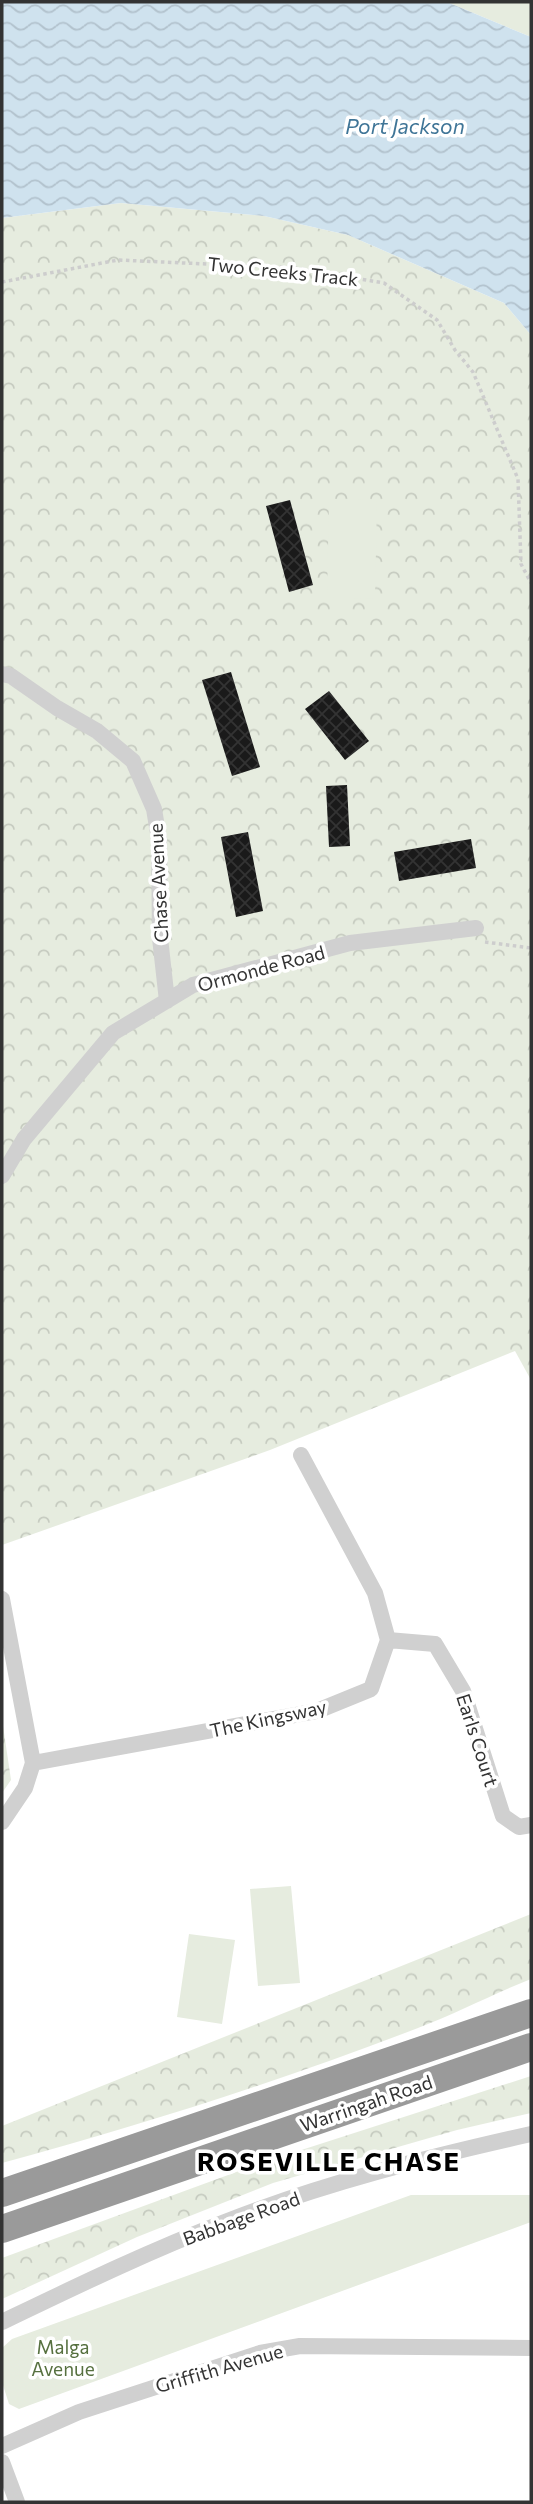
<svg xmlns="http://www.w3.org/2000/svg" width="533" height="2504" font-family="Commissioner,sans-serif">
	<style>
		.forest { fill: url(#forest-crowns) }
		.park { fill: #e6ecdf }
		.water { fill: url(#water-waves) }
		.building { fill: url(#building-cross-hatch) }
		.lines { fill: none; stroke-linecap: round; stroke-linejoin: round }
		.path { stroke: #cdcdcd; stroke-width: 3.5; stroke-dasharray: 3.5 3.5; stroke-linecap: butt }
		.street { stroke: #d0d0d0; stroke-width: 16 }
		.highway { stroke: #9a9a9a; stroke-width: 28 }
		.labels { text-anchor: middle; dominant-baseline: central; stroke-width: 7; stroke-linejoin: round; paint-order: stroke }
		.street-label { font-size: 19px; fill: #333; stroke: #fff }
		.park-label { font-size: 19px; fill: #56703f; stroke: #fff }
		.water-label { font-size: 21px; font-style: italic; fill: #3f7597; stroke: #fff }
		.district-label { font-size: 26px; font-weight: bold; letter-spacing: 2px; fill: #000; stroke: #fff }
	</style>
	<defs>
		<pattern id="forest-crowns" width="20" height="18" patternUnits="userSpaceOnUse" patternTransform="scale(1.75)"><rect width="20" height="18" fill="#e6ecdf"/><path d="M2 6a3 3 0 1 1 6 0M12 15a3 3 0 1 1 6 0" fill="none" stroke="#c6cbc0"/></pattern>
		<pattern id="water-waves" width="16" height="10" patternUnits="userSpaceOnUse" patternTransform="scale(1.75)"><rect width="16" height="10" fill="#cfe2ee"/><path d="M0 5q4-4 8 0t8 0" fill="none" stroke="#b2c2cd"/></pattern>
		<pattern id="building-cross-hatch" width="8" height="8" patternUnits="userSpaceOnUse" patternTransform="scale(1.75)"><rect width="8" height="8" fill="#1a1a1a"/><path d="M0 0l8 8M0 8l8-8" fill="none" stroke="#333"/></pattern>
	</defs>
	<rect width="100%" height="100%" fill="#fff"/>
	<path class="forest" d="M 121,203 L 264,216 L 348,235 L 504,303 L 531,335 L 531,1380 L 515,1351 L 270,1450 L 2,1545 L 2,218 Z
		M 2,1719 L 11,1780 L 2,1793 Z
		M 531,1914 L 531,1979 C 493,1994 457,2013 418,2028 C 283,2080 142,2125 2,2163 L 2,2126 Z
		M 531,2076 L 531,2113 L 457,2130 L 273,2183 L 137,2237 L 2,2299 L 2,2258 L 258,2164 Z"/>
	<path class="park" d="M 447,2 L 531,2 L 531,37 Z
		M 329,499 L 377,500 L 375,599 L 327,597 Z
		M 291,1886 L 300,1983 L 258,1986 L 250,1889 Z
		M 189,1934 L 235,1940 L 222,2024 L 177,2017 Z
		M 411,2195 L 531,2195 L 531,2222 L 19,2409 L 9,2404 L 2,2382 L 2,2348 L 12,2339 Z"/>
	<path class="water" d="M 2,2 L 447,2 L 531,37 L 531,335 L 504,303 L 348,235 L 264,216 L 121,203 L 2,218 Z"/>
	<path class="building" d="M 290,500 L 313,585 L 289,592 L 266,506 Z
		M 231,672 L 260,767 L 232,776 L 202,680 Z
		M 329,691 L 369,741 L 345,760 L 305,709 Z
		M 347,785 L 350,846 L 329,847 L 326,786 Z
		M 248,832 L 263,911 L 236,917 L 221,837 Z
		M 471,839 L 476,868 L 399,881 L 394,852 Z"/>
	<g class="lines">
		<path class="path" d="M 2,282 L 118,260 L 295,268 L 384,283 L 437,320 L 455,350 L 473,372 L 518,479 L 521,564 L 531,583
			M 485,942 L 531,948"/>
		<path class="street" d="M 2,674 L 11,676 L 57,708 L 97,731 L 133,761 L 154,809 L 159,839 L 160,938 L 167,1001
			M 2,1176 L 24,1139 L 113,1033 L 193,985 L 350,943 L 476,928
			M 2,1599 L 33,1763 L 25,1788 L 2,1822
			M 388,1640 L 435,1644 L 463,1691 L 503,1816 L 519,1827 L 531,1825
			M 33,1763 L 317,1711 L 371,1689 L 388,1640 L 375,1593 L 301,1455
			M 2,2322 C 75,2287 149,2251 225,2222 C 324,2183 428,2157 531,2134
			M 2,2446 L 79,2412 L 260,2353 L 300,2346 L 531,2348
			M 2,2462 L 17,2502"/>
		<path class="highway" d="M 2,2193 L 531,2013
			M 2,2229 L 531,2047"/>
	</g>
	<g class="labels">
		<g class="street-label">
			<text transform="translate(283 271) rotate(6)">Two Creeks Track</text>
			<text transform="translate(158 883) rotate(-93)">Chase Avenue</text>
			<text transform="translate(261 968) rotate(-15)">Ormonde Road</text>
			<text transform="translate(268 1718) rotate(-12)">The Kingsway</text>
			<text transform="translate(478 1740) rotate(72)">Earls Court</text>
			<text transform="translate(366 2103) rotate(-19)">Warringah Road</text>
			<text transform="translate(241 2218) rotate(-20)">Babbage Road</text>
			<text transform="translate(219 2368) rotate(-16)">Griffith Avenue</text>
		</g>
		<g class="park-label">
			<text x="63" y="2346">Malga<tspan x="63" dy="22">Avenue</tspan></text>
		</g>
		<g class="water-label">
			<text x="405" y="125">Port Jackson</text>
		</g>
		<g class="district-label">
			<text x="329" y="2160">ROSEVILLE CHASE</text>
		</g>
	</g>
	<rect width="533" height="2504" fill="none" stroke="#333333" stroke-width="7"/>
</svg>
